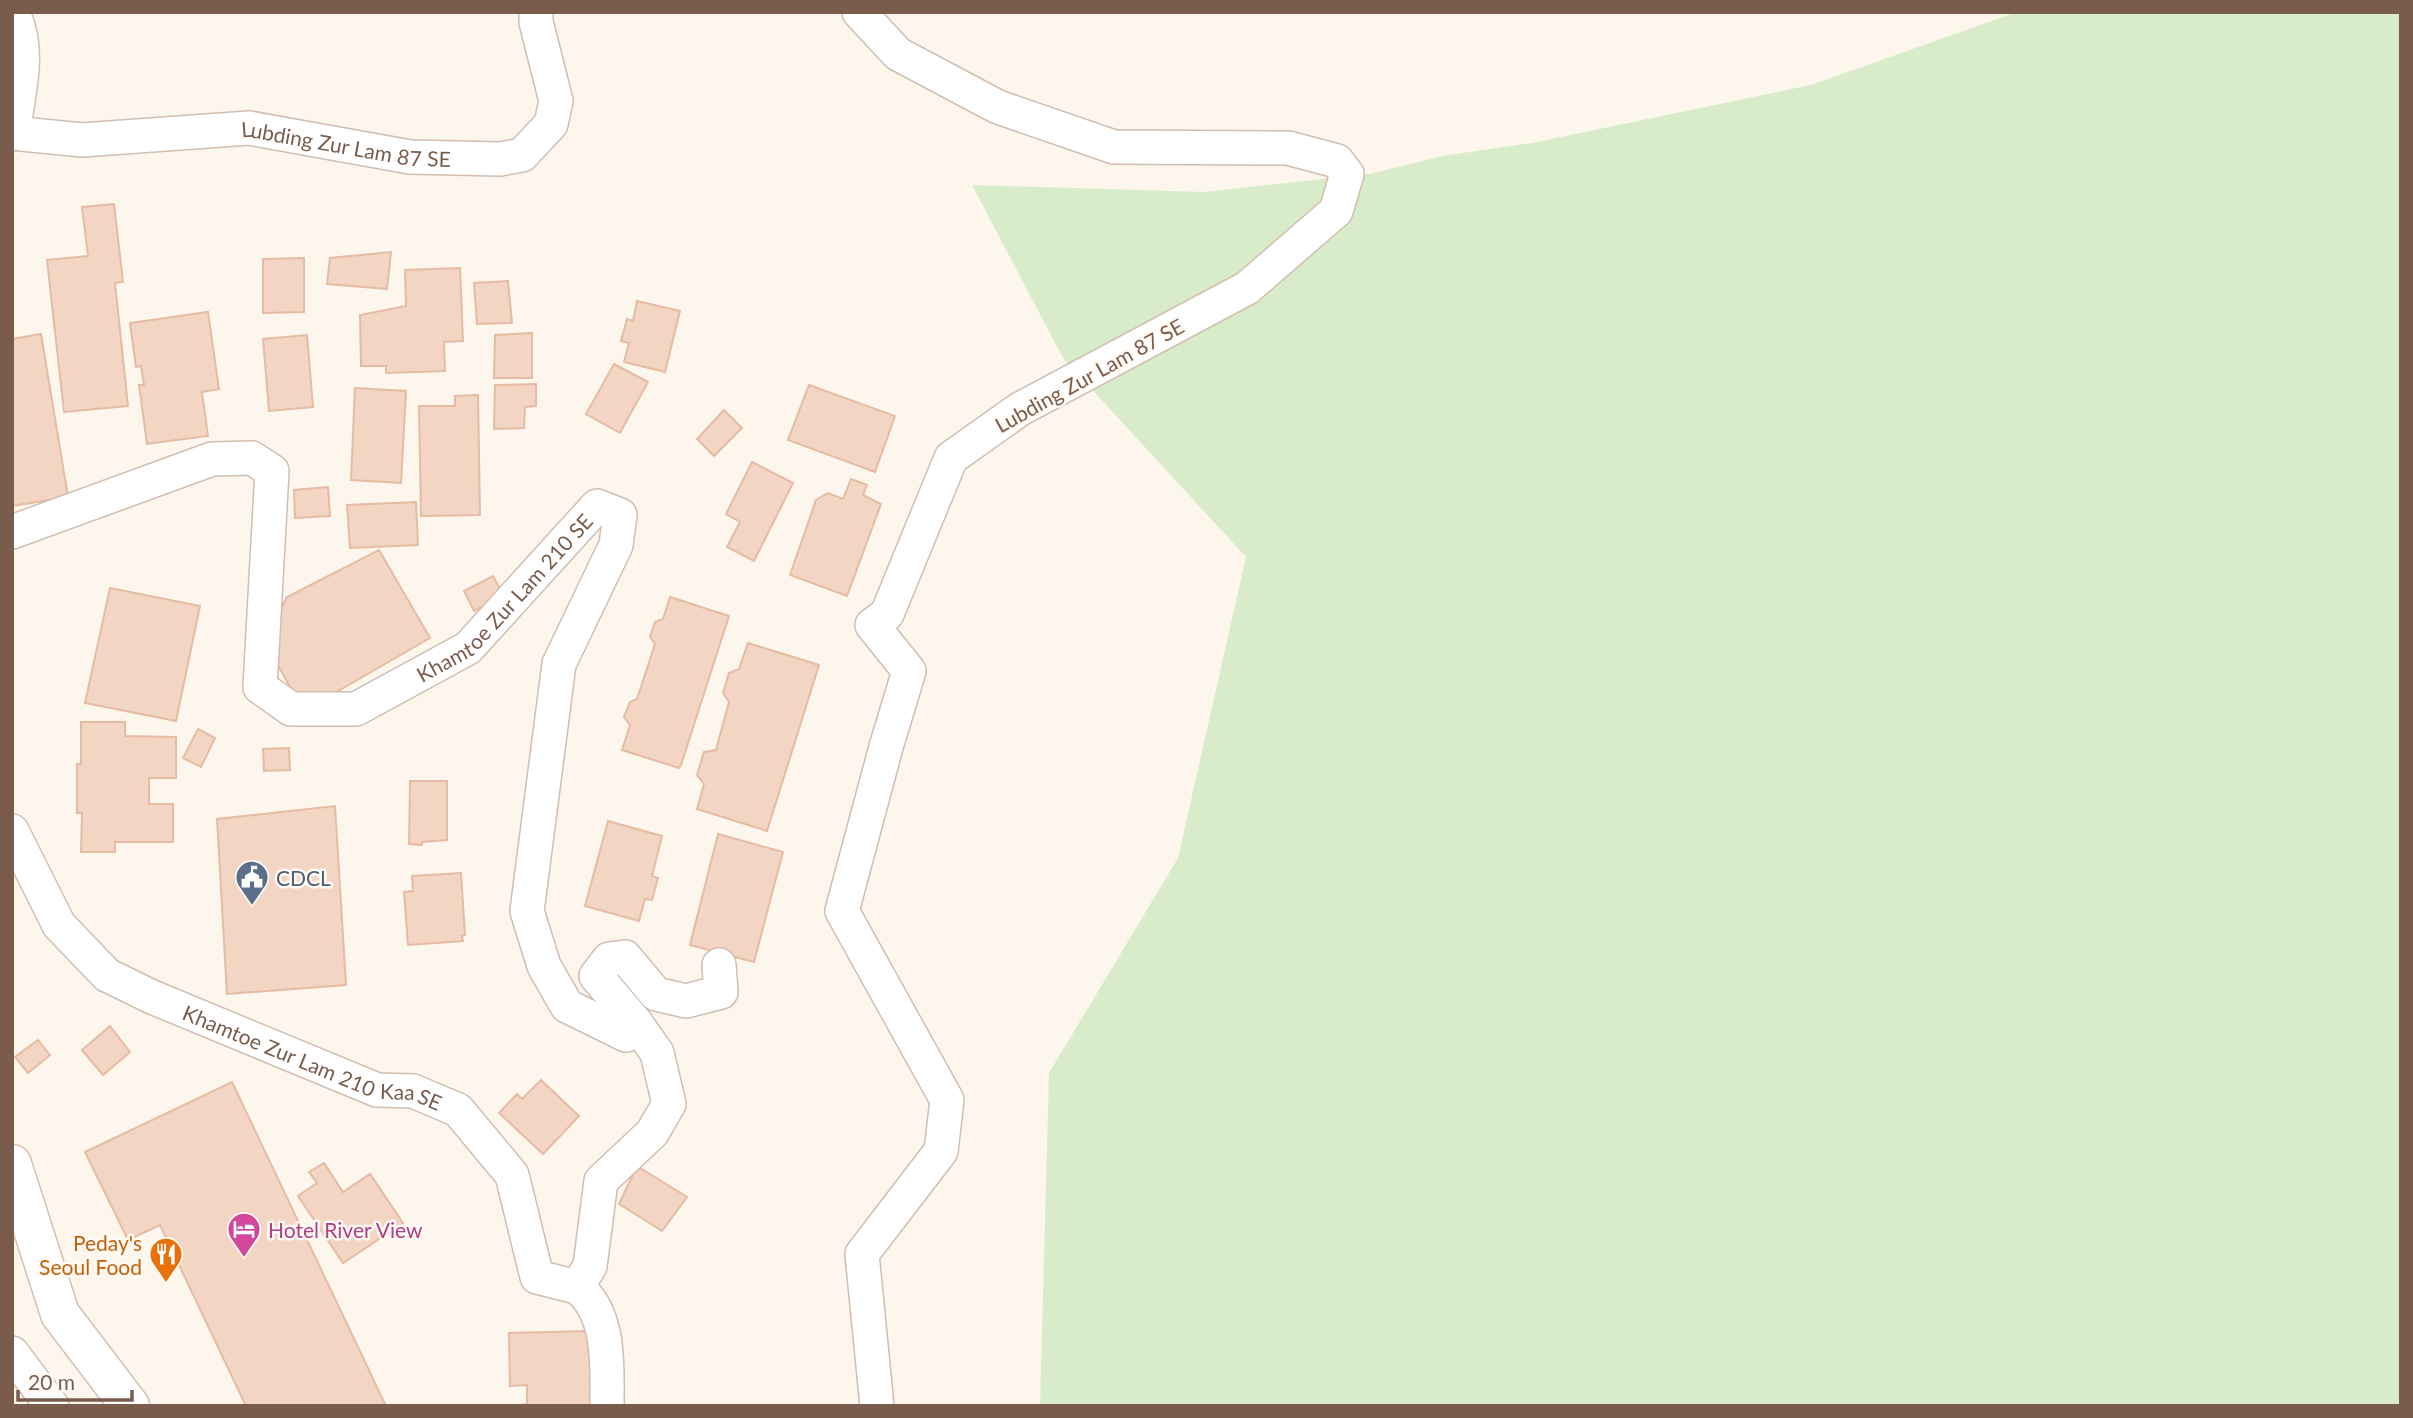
<svg xmlns="http://www.w3.org/2000/svg" width="2413" height="1418" font-family="Lato,sans-serif">
	<style>
		.green { fill: #d8ecc9 }
		.building { fill: #f3d5c3; stroke: #e6bba3; stroke-width: 2 }
		.lines { fill: none; stroke-linecap: round; stroke-linejoin: round }
		.street-casing { stroke: #d1beb0; stroke-width: 36 }
		.secondary-casing { stroke: #d6c0b0; stroke-width: 41 }
		.street { stroke: #fff; stroke-width: 33 }
		.secondary { stroke: #fff; stroke-width: 38 }
		.labels { text-anchor: middle; dominant-baseline: central; stroke-width: 5; stroke-linejoin: round; paint-order: stroke }
		.street-label { font-size: 21px; fill: #7a5c4d; stroke: #fffaf3 }
		.service-label { font-size: 21px; fill: #4e5e75; stroke: #fffaf3; text-anchor: start }
		.hotel-label { font-size: 21px; fill: #b23c85; stroke: #fffaf3; text-anchor: start }
		.food-label { font-size: 21px; fill: #c56008; stroke: #fffaf3; text-anchor: end }
	</style>
	<rect width="100%" height="100%" fill="#fdf6ec"/>
	<path class="green" d="M 2017,12 L 2401,12 L 2401,1406 L 1040,1406 L 1049,1073 L 1178,858 L 1246,557 L 1063,358 L 972,185 L 1204,192 L 1369,174 L 1442,156 L 1532,143 L 1811,85 Z"/>
	<path class="building" d="M 114,204 L 123,282 L 115,283 L 128,406 L 64,412 L 47,260 L 88,256 L 82,207 Z
		M 391,252 L 387,289 L 327,284 L 330,258 Z
		M 304,258 L 304,312 L 263,313 L 263,259 Z
		M 460,268 L 463,341 L 444,342 L 445,371 L 386,373 L 386,366 L 361,366 L 360,315 L 406,306 L 405,270 Z
		M 508,281 L 512,323 L 477,324 L 474,283 Z
		M 637,301 L 680,311 L 665,372 L 624,362 L 629,343 L 621,341 L 627,319 L 633,321 Z
		M 208,312 L 219,389 L 202,392 L 208,436 L 147,444 L 139,385 L 144,385 L 141,366 L 136,367 L 130,323 Z
		M 532,333 L 532,378 L 494,378 L 495,335 Z
		M 41,334 L 68,497 L 12,506 L 12,339 Z
		M 307,335 L 313,407 L 269,411 L 263,339 Z
		M 614,364 L 648,382 L 620,433 L 586,414 Z
		M 536,384 L 536,406 L 525,407 L 524,428 L 494,429 L 495,385 Z
		M 809,385 L 895,416 L 875,472 L 788,440 Z
		M 355,388 L 406,391 L 401,483 L 351,480 Z
		M 478,395 L 480,515 L 421,516 L 419,406 L 455,406 L 455,396 Z
		M 724,410 L 742,428 L 714,456 L 697,439 Z
		M 752,462 L 793,483 L 754,561 L 727,547 L 740,522 L 726,514 Z
		M 851,479 L 867,485 L 863,495 L 881,504 L 847,596 L 790,575 L 816,500 L 828,493 L 843,499 Z
		M 328,487 L 330,516 L 295,518 L 294,490 Z
		M 416,502 L 418,545 L 350,548 L 347,505 Z
		M 379,550 L 430,638 L 326,698 L 296,697 L 273,657 L 273,624 L 287,597 Z
		M 493,576 L 504,596 L 474,611 L 464,591 Z
		M 110,588 L 200,606 L 176,721 L 85,703 Z
		M 670,597 L 729,616 L 681,765 L 679,768 L 622,750 L 630,725 L 624,717 L 630,702 L 637,699 L 655,644 L 650,637 L 655,622 L 663,619 Z
		M 748,643 L 819,665 L 767,831 L 697,809 L 704,784 L 697,775 L 704,752 L 716,750 L 729,702 L 723,693 L 729,673 L 739,669 Z
		M 81,722 L 125,722 L 125,736 L 176,737 L 176,778 L 149,778 L 149,804 L 173,804 L 173,842 L 115,842 L 115,852 L 81,852 L 82,813 L 77,813 L 77,764 L 81,764 Z
		M 198,729 L 215,738 L 201,767 L 183,758 Z
		M 289,748 L 290,770 L 264,771 L 263,749 Z
		M 410,781 L 447,781 L 447,840 L 422,842 L 422,845 L 409,844 Z
		M 335,806 L 346,985 L 227,994 L 217,819 Z
		M 608,821 L 662,836 L 652,876 L 658,878 L 652,900 L 645,899 L 639,921 L 585,906 Z
		M 718,834 L 783,852 L 754,962 L 690,945 Z
		M 461,873 L 465,935 L 462,936 L 463,941 L 408,945 L 404,892 L 413,891 L 412,876 Z
		M 110,1026 L 130,1052 L 103,1075 L 82,1050 Z
		M 38,1040 L 50,1055 L 28,1073 L 15,1057 Z
		M 541,1080 L 579,1116 L 543,1154 L 499,1113 L 517,1094 L 522,1099 Z
		M 232,1082 L 386,1406 L 246,1406 L 160,1225 L 128,1240 L 85,1152 Z
		M 324,1163 L 343,1192 L 370,1174 L 403,1223 L 343,1263 L 298,1196 L 317,1183 L 309,1172 Z
		M 637,1166 L 687,1197 L 662,1231 L 619,1204 Z
		M 590,1331 L 591,1406 L 510,1406 L 527,1404 L 527,1385 L 510,1386 L 509,1333 Z"/>
	<g class="lines">
		<defs>
			<g id="street">
				<path d="M 859,12 L 898,54 L 998,107 L 1114,147 L 1288,148 L 1337,161 L 1347,174 L 1336,211 L 1247,288 L 1020,409 L 951,458 L 887,614 L 872,625 L 909,671 L 886,747 L 842,911 L 947,1100 L 941,1151 L 862,1254 L 877,1406"/>
				<path id="s1" d="M 12,133 L 82,140 L 249,128 L 410,157 L 500,159 L 522,155 L 551,124 L 556,101 L 536,22 L 536,12"/>
				<path id="s2" d="M 12,532 L 212,459 L 252,458 L 272,471 L 260,687 L 291,709 L 356,709 L 468,648 L 597,506 L 620,515 L 616,545 L 559,664 L 527,911 L 544,966 L 567,1006 L 626,1035 L 636,1023 L 596,976 L 609,959 L 625,957 L 656,994 L 686,1001 L 721,992 L 719,965"/>
				<path id="s3" d="M 12,831 L 59,925 L 107,975 L 152,997 L 377,1090 L 413,1091 L 458,1110 L 512,1175 L 537,1277 L 577,1287 L 590,1266 L 601,1181 L 652,1133 L 669,1104 L 657,1053 L 636,1023"/>
				<path d="M 577,1287 C 611,1313 607,1367 607,1406"/>
				<path d="M 12,1353 L 52,1406"/>
			</g>
			<path id="secondary" d="M 12,17 C 27,50 17,89 12,123
				M 12,1164 L 60,1314 L 130,1406"/>
		</defs>
		<use href="#street" class="street-casing"/>
		<use href="#secondary" class="secondary-casing"/>
		<use href="#street" class="street"/>
		<use href="#secondary" class="secondary"/>
	</g>
	<defs>
		<symbol id="civic-pin" viewBox="-11 -11 22 30"><path d="M0 17L-7.5 6A9.5 9.5 0 1 1 7.5 6Z" fill="#5c6f8a" stroke="#fffaf3"/><path d="M-.6-6.5H3V-4.5H.6V-3L4-1V1h2V6H-6V1h2V-1L-.6-3ZM-1.2 2.5V6h2.4V2.5Z" fill="#fff"/></symbol>
		<symbol id="hotel-pin" viewBox="-11 -11 22 30"><path d="M0 17L-7.5 6A9.5 9.5 0 1 1 7.5 6Z" fill="#d1479c" stroke="#fffaf3"/><path d="M-6-4.5h1.5V1H6V5H4.5V3h-9V5H-6ZM-4 0a1.8 1.8 0 1 1 3.6 0ZM.5 0V-2.5h3Q6-2.5 6 0Z" fill="#fff"/></symbol>
		<symbol id="restaurant-pin" viewBox="-11 -11 22 30"><path d="M0 17L-7.5 6A9.5 9.5 0 1 1 7.5 6Z" fill="#e8710a" stroke="#fffaf3"/><path d="M-5-6h1v4h1v-4h1v4h1v-4h1v5L-1.5 .5V6h-2V.5L-5-1ZM5-6V6H3V1.5H1.5Q1.5-4 5-6Z" fill="#fff"/></symbol>
	</defs>
	<g fill-rule="evenodd">
		<use href="#civic-pin" x="233" y="858" width="38" height="52"/>
		<use href="#hotel-pin" x="225" y="1210" width="38" height="52"/>
		<use href="#restaurant-pin" x="147" y="1235" width="38" height="52"/>
	</g>
	<g class="labels">
		<g class="street-label">
			<text stroke="none"><textPath href="#s1" startOffset="336">Lubding Zur Lam 87 SE</textPath></text>
			<text transform="translate(1089 375) rotate(-29)">Lubding Zur Lam 87 SE</text>
			<text stroke="none"><textPath href="#s2" startOffset="784">Khamtoe Zur Lam 210 SE</textPath></text>
			<text stroke="none"><textPath href="#s3" startOffset="397">Khamtoe Zur Lam 210 Kaa SE</textPath></text>
		</g>
		<g class="service-label">
			<text x="276" y="877">CDCL</text>
		</g>
		<g class="hotel-label">
			<text x="268" y="1229">Hotel River View</text>
		</g>
		<g class="food-label">
			<text x="142" y="1242">Peday's<tspan x="142" dy="24">Seoul Food</tspan></text>
		</g>
	</g>
	<rect width="2413" height="1418" fill="none" stroke="#7a5c4d" stroke-width="28"/>
	<path d="M18 1390v10h114v-10" fill="none" stroke="#7a5c4d" stroke-width="3.5"/>
	<text x="28" y="1390" font-size="21" fill="#7a5c4d" stroke="#fffaf3" stroke-width="5" paint-order="stroke">20 m</text>
</svg>
